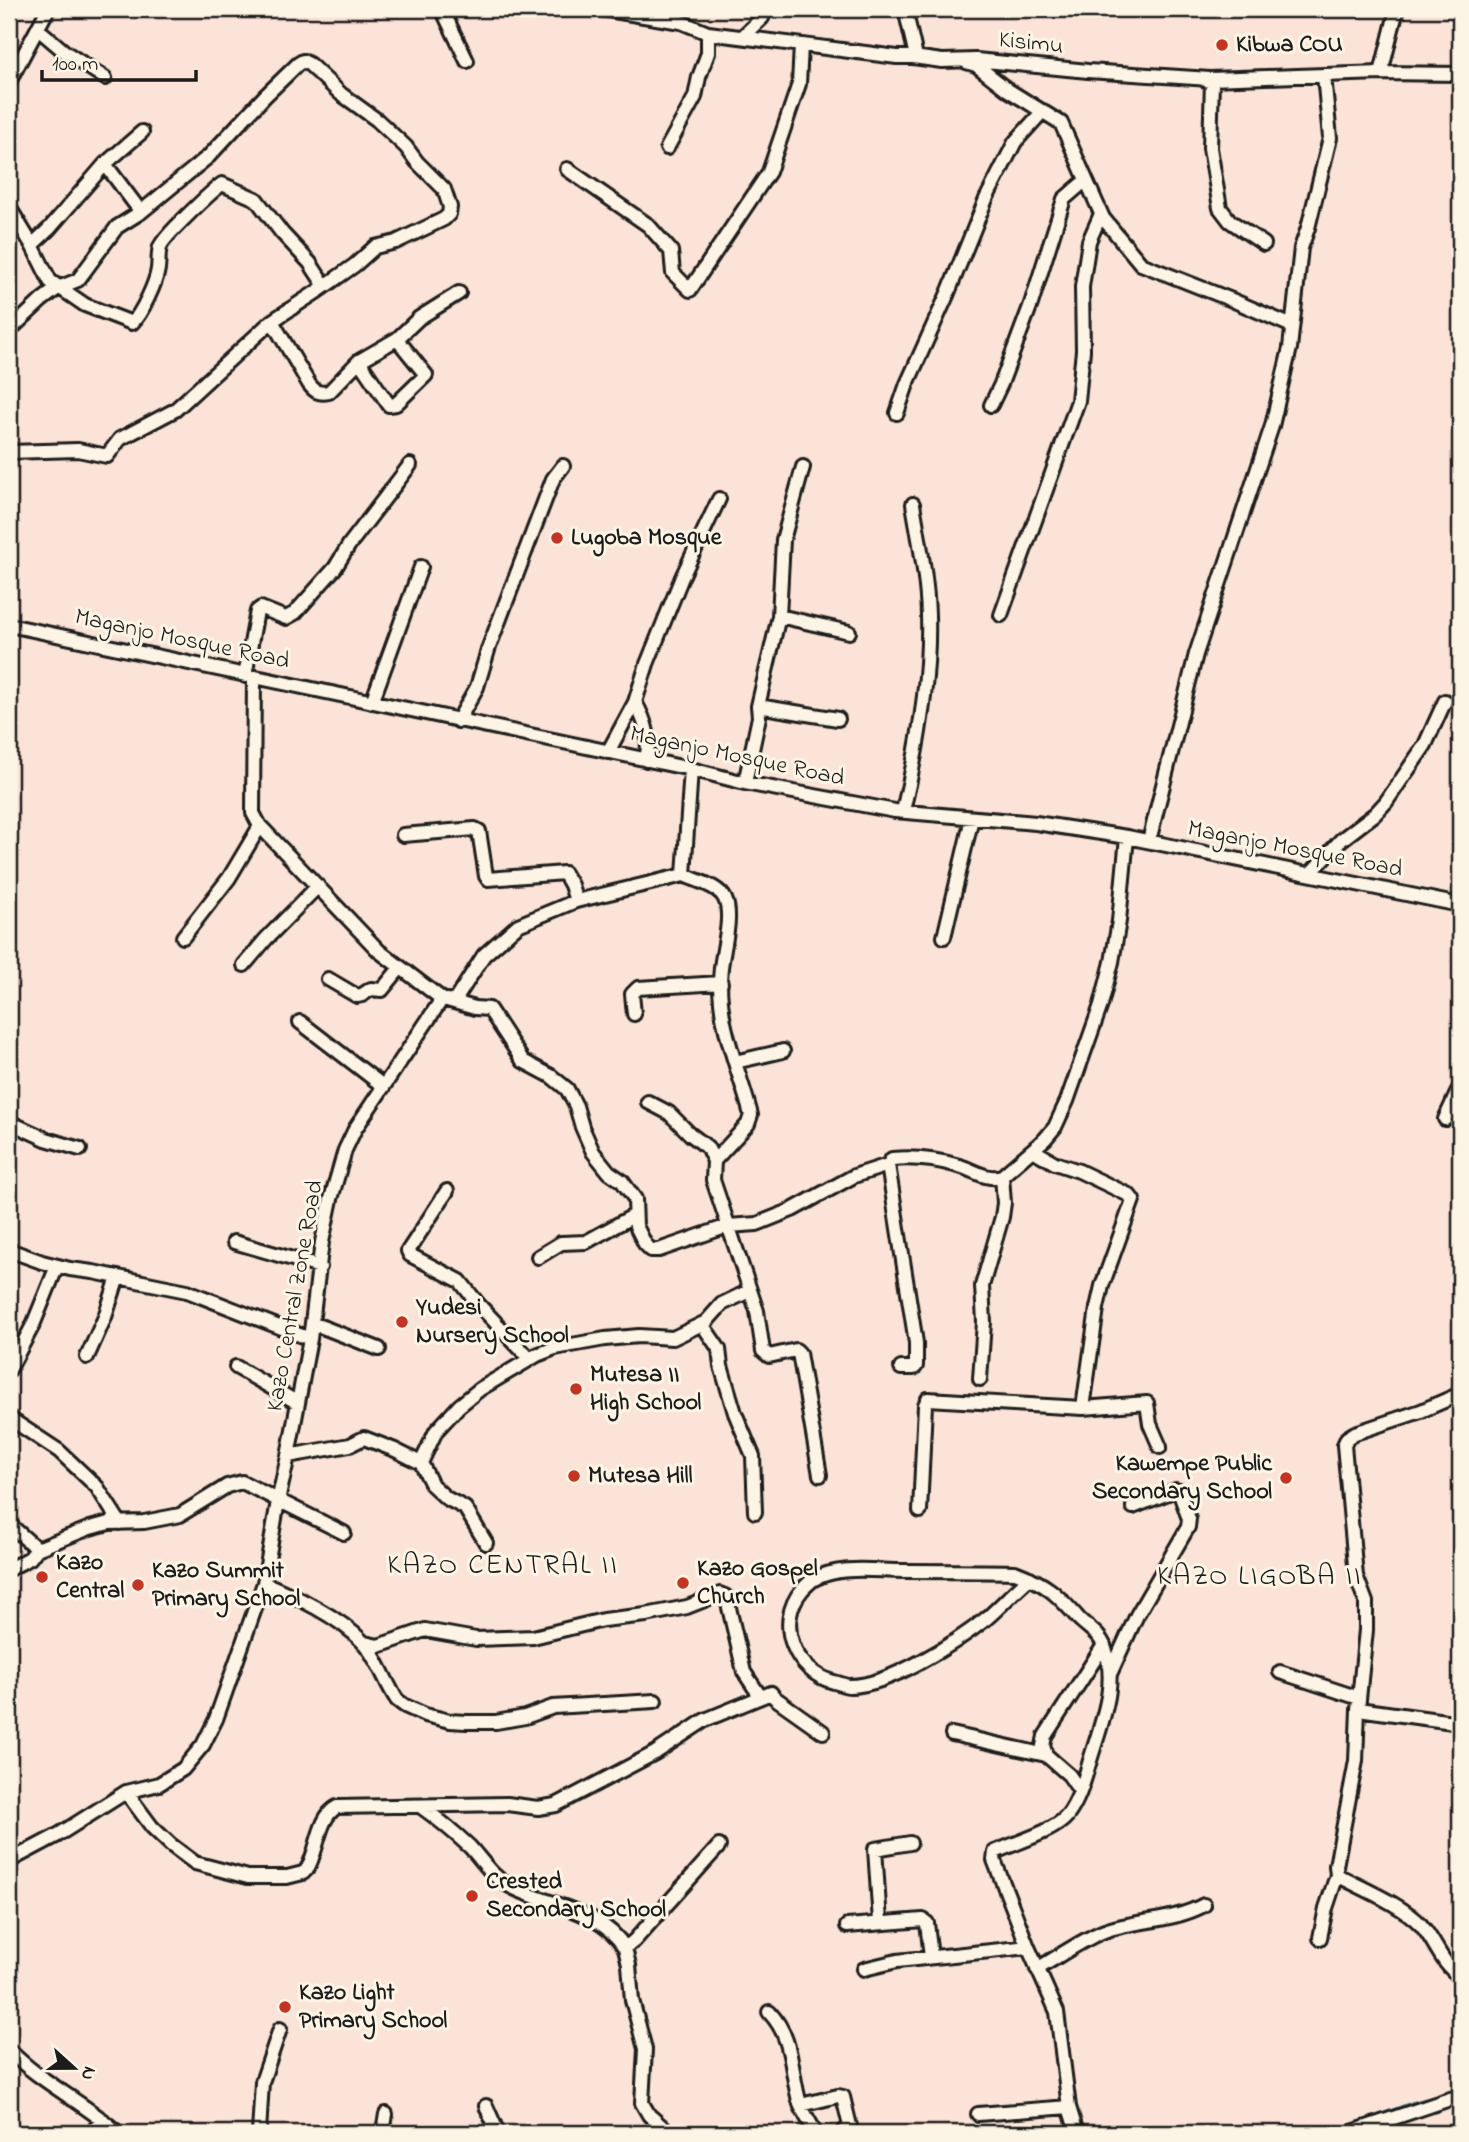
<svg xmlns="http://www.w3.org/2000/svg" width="1469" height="2142" font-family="'Indie Flower',sans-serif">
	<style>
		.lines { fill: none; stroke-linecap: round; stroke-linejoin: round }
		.stream { stroke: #598990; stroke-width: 3.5 }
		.minor-casing { stroke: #1c1c1c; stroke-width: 18 }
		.minor { stroke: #fcf5e5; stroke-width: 12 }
		.poi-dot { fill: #c8321e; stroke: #fcf5e5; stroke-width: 2.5 }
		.labels { text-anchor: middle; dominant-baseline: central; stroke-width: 6; stroke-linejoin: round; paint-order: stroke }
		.street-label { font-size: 24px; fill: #1c1c1c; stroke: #fcf5e5 }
		.poi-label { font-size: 24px; font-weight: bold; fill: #1c1c1c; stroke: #fcf5e5; text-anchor: start }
		.quarter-label { font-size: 28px; letter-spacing: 2px; fill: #1c1c1c; stroke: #fcf5e5 }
	</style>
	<rect width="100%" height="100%" fill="#fbe4d7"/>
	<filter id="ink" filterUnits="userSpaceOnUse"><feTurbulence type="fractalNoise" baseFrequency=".0143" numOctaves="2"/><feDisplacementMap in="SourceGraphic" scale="14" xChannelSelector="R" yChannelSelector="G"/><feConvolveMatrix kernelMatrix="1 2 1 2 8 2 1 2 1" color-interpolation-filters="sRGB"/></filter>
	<g filter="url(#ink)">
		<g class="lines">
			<path class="stream" d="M 1332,2133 L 1412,2103 L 1460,2090"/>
			<defs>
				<path id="minor" d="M 442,9 L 467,61
					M 601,9 L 681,22 L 708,33 L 897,57 L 913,57 L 942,61 L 976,60 L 1088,71 L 1210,79 L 1381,73 L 1460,74
					M 905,9 L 915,52 L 913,57
					M 38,29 L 65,52 L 105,78
					M 742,37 L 762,18 L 764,9
					M 966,62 L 976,65 L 1008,90 L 1061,123 L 1103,218 L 1141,264 L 1232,300 L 1292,326
					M 1381,73 L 1397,9
					M 1202,79 L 1212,82 L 1210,148 L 1220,208 L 1230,221 L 1264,244
					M 9,82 L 48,9
					M 667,148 L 695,97 L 699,77 L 708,53 L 708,33
					M 105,164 L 141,212
					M 567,169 L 648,225 L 671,251 L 673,273 L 690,290 L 769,172 L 799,84 L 801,45
					M 9,207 L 32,245 L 50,281 L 85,305 L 132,323 C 142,313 156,283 158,269 C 159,262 158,253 160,247 C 163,237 212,191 222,184 L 256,199 L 282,233 L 310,263 L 325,286
					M 32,245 L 49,229 L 105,164 L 142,132
					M 272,321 L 309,384 C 315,392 319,394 329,392 L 359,361 L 397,339 L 419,318 L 459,293
					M 9,331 L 42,300 L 58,288 L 78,280 L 117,227 L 141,212 L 209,156 L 265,96 L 298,64 L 303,61 L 309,64 L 341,94 L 377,120 L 406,147 L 417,162 L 444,189 L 450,207 L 449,214 L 444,219 L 396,242 L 375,247 L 355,265 L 318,291 L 272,321 L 175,410 L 120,439 L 107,456 L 78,450 L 9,452
					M 359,361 L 389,405 L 396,404 L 426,375 L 397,339
					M 991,405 L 1001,384 L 1031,304 L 1064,199 L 1086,180
					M 897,413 L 907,384 L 948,293 L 986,199 L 1015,142 L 1043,111
					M 1001,615 L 1078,401 L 1083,350 L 1082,287 L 1089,241 L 1101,214
					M 779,616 L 849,632
					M 9,625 L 691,769 L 745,783 L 895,811 L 1036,823 L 1127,837 L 1460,905
					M 245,676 L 257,611 L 261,608 L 286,618 L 295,613 L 335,568 L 349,545 L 410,465
					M 372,702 L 421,567
					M 635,702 C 646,722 651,738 646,760
					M 758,706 L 838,719
					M 458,721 L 477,687 L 489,647 L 553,479 L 563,466
					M 608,752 L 635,702 L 647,664 L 682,577 L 719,499
					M 691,769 L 684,875 C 697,881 719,886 725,899 C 733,916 723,949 721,968 C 715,1020 739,1068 751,1115 L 748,1124 L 714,1161 L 713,1180 L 757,1311 L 763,1351 L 769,1356 L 796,1350 L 799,1353 L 820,1475
					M 745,783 L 759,717 L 758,706 L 779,616 L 783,540 L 803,467
					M 903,811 C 918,748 930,681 928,615 C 927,578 919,540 913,504
					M 1151,833 L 1196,654 L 1272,426 L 1290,348 L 1301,248 L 1308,228 L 1330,138 L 1324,75
					M 403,835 L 475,829 L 479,831 L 486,876 L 488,879 L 564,873 L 571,885 L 576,901
					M 1310,874 L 1341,840 L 1375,814 L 1386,802 L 1425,745 L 1445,701
					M 183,937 L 229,878 L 260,826
					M 944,937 L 972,818
					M 244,965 L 266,939 L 318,886
					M 328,979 L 357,996 L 362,995 L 371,989 L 382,990 L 400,968
					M 447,1000 L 454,1002 L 484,955 L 518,925 L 576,901 L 684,875
					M 454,1002 L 475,1008 L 489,1009 L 523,1061 L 551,1076 L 567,1089 L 576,1106 L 582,1127 L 593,1152 L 609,1172 L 622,1181 L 635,1199 L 636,1226 L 645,1244 L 651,1250 L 659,1250 L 728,1226 L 757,1224 L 792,1210 L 854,1176 L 888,1165 L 892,1159 C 914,1157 938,1160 959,1166 C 974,1170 987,1181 1002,1176 L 1045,1139 L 1055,1127 L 1067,1101 L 1101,1005 L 1112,962 L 1119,921 L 1127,837
					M 634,1014 L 632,994 L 638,988 L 721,983
					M 300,1022 L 383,1086
					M 735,1062 L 783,1051
					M 648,1102 L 669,1113 L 690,1134 L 707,1147 L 714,1161
					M 1445,1119 L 1460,1087
					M 9,1122 L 46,1139 L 80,1149
					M 1033,1150 L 1055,1163 L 1079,1171 L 1129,1195 L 1133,1200 L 1102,1286 L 1097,1308 L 1083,1408
					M 888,1165 L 916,1343 L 916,1366 L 914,1368 L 901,1368
					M 447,1191 L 408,1251 L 410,1255 L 460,1281 L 479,1305 L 530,1359
					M 234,1242 L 320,1267
					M 9,1250 L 42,1262 L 70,1269 L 93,1272 L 187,1291 L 310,1339
					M 538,1257 L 561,1243 L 586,1242 L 635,1215
					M 312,1323 L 379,1349
					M 702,1324 L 719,1349 L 721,1366 L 735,1413 L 753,1456 L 755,1512
					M 87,1357 L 105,1317 L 118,1277
					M 236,1367 L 298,1403
					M 9,1370 L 33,1325 L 57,1266
					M 980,1379 L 984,1322 L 982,1286 L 1002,1217 L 1004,1203 L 1002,1176
					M 1460,1394 L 1421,1411 L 1355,1433 L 1347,1438 L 1344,1445 L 1356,1576 L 1366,1602 L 1366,1630 L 1358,1709 L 1356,1761 L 1336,1866 L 1337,1875 C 1361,1888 1403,1905 1421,1925 C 1436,1942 1441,1964 1460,1976
					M 9,1418 L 59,1451 L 97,1487 L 120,1523
					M 288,1456 L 350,1445 L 364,1438 L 395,1450 L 421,1463 L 432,1485 L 446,1498 L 465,1508 L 486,1543
					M 421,1463 L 436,1431 L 459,1406 L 480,1389 L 537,1355 L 555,1348 L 605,1339 L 639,1336 L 673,1338 L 706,1322 L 722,1304 L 749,1291
					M 920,1511 L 925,1405 L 928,1399 L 1083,1408 L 1147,1403 L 1150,1424 L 1160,1447
					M 9,1524 L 37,1549
					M 9,1569 L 30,1558 L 37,1549 L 90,1528 L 109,1523 L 144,1522 L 180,1515 L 227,1486 L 242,1482 L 344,1533
					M 1030,1578 C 1015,1590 1002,1605 987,1618 C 957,1642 889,1686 850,1686 C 845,1686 839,1683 834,1682 C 795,1672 774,1623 802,1590 C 806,1586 809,1582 814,1579 C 841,1565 874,1571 903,1571 C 940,1571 978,1571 1015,1572 C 1047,1584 1057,1594 1079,1619 C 1088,1628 1100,1634 1104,1646 C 1118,1681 1103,1718 1093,1751 C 1086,1772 1081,1798 1067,1816 C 1054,1832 1014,1843 995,1852 L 994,1860 L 1028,1947 L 1057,2012 L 1069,2107 L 1077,2133
					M 264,1583 C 297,1597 338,1616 363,1642 C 378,1658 385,1682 397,1700 L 405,1706 L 425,1715 L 450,1721 L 466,1722 L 496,1722 L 525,1717 L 553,1707 L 655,1701
					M 365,1643 L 378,1646 L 425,1630 L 476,1639 L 533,1637 L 603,1620 L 646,1615 L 687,1607 L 720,1594 L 725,1596 L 727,1599 L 744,1672 L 760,1696
					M 1280,1672 L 1359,1698
					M 1110,1674 L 1137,1615 L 1188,1527 L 1189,1519 L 1179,1491 L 1176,1490 L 1133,1507
					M 1358,1709 L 1460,1723
					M 952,1734 L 1046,1755 L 1069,1775 L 1080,1791
					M 1046,1755 L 1043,1746 L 1045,1736 L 1104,1645
					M 126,1792 L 152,1827 L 171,1845 L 195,1863 L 248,1877 L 287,1877 L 303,1873 L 307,1869 C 318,1852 318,1817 337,1807 L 507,1804 L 538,1808 L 556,1805 L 655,1753 L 705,1720 L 771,1693 L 775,1698 L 823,1732
					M 420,1806 C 437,1818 454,1832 470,1847 C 482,1860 492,1877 508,1885 C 546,1906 600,1908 625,1948
					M 9,1861 L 58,1835 L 126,1792 L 159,1784 L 183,1769 L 203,1745 L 216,1719 L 264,1583 L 278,1501 L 288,1456 L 310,1339 L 322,1242 L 331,1199 L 345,1150 L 355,1129 L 442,999 L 379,951 L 260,826 L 253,813 L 254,677
					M 880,1922 L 875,1849 L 910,1843
					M 847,1926 L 923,1920 L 927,1923 L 931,1957
					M 1320,1938 L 1326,1908 L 1337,1875
					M 864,1969 L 897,1961 L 1028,1947
					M 1037,1969 C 1058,1957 1092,1933 1114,1928 C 1145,1920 1176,1920 1204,1905
					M 769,2012 C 794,2038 790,2071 800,2104 C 804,2114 811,2123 815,2133
					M 9,2050 C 41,2083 84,2102 118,2133
					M 801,2105 L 838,2096 L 843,2097 L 850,2126 L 842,2133
					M 486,2106 L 498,2133
					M 978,2114 L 1069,2107
					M 91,2133 L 103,2120
					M 259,2133 L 262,2082 L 280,2029
					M 383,2133 L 386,2114
					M 669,2133 L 649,2115 L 642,2103 L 645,2049 L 632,2000 L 629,1965 L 625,1948 L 634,1941 L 719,1846
					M 1349,2133 L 1450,2099 L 1460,2097"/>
			</defs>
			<use href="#minor" class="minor-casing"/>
			<use href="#minor" class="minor"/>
		</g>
	</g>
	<g class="poi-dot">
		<circle cx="1222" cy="45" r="7"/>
		<circle cx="557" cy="538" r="7"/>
		<circle cx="402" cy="1322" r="7"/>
		<circle cx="576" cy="1389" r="7"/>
		<circle cx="574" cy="1476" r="7"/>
		<circle cx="1286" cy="1478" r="7"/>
		<circle cx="42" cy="1577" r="7"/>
		<circle cx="683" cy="1583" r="7"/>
		<circle cx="138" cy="1585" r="7"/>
		<circle cx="472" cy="1896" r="7"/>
		<circle cx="285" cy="2007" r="7"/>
	</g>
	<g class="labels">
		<g class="street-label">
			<text transform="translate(1031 44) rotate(6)">Kisimu</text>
			<text transform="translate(182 640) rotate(12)">Maganjo Mosque Road</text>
			<text transform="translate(737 757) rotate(12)">Maganjo Mosque Road</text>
			<text transform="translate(1295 850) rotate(11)">Maganjo Mosque Road</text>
			<text transform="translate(296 1296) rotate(-80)">Kazo Central Zone Road</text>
		</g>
		<g class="poi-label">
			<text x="1236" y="45">Kibwa COU</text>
			<text x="571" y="538">Lugoba Mosque</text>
			<text x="416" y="1308">Yudesi<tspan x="416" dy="28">Nursery School</tspan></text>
			<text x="590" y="1375">Mutesa II<tspan x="590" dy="28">High School</tspan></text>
			<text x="1272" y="1464" text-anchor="end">Kawempe Public<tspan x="1272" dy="28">Secondary School</tspan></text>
			<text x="588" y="1476">Mutesa Hill</text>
			<text x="56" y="1563">Kazo<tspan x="56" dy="28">Central</tspan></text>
			<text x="697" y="1569">Kazo Gospel<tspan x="697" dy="28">Church</tspan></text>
			<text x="152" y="1571">Kazo Summit<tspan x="152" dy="28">Primary School</tspan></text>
			<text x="486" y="1882">Crested<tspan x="486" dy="28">Secondary School</tspan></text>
			<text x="299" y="1993">Kazo Light<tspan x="299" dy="28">Primary School</tspan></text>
		</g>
		<g class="quarter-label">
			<text x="503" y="1566">KAZO CENTRAL II</text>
			<text x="1260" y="1577">KAZO LIGOBA II</text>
		</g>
	</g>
	<rect width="1469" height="2142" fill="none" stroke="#fcf5e5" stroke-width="35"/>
	<rect x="18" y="18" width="1434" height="2107" fill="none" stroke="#1c1c1c" stroke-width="2.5" filter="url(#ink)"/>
	<g transform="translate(74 2068) rotate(111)" stroke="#fcf5e5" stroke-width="5" paint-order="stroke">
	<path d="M0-5L12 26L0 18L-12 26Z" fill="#1c1c1c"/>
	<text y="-10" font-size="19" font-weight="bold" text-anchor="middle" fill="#1c1c1c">N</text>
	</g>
	<path d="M42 70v10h154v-10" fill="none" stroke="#1c1c1c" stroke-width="3.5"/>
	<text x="52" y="70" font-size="21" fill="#1c1c1c" stroke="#fcf5e5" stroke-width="5" paint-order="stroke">100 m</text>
</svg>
